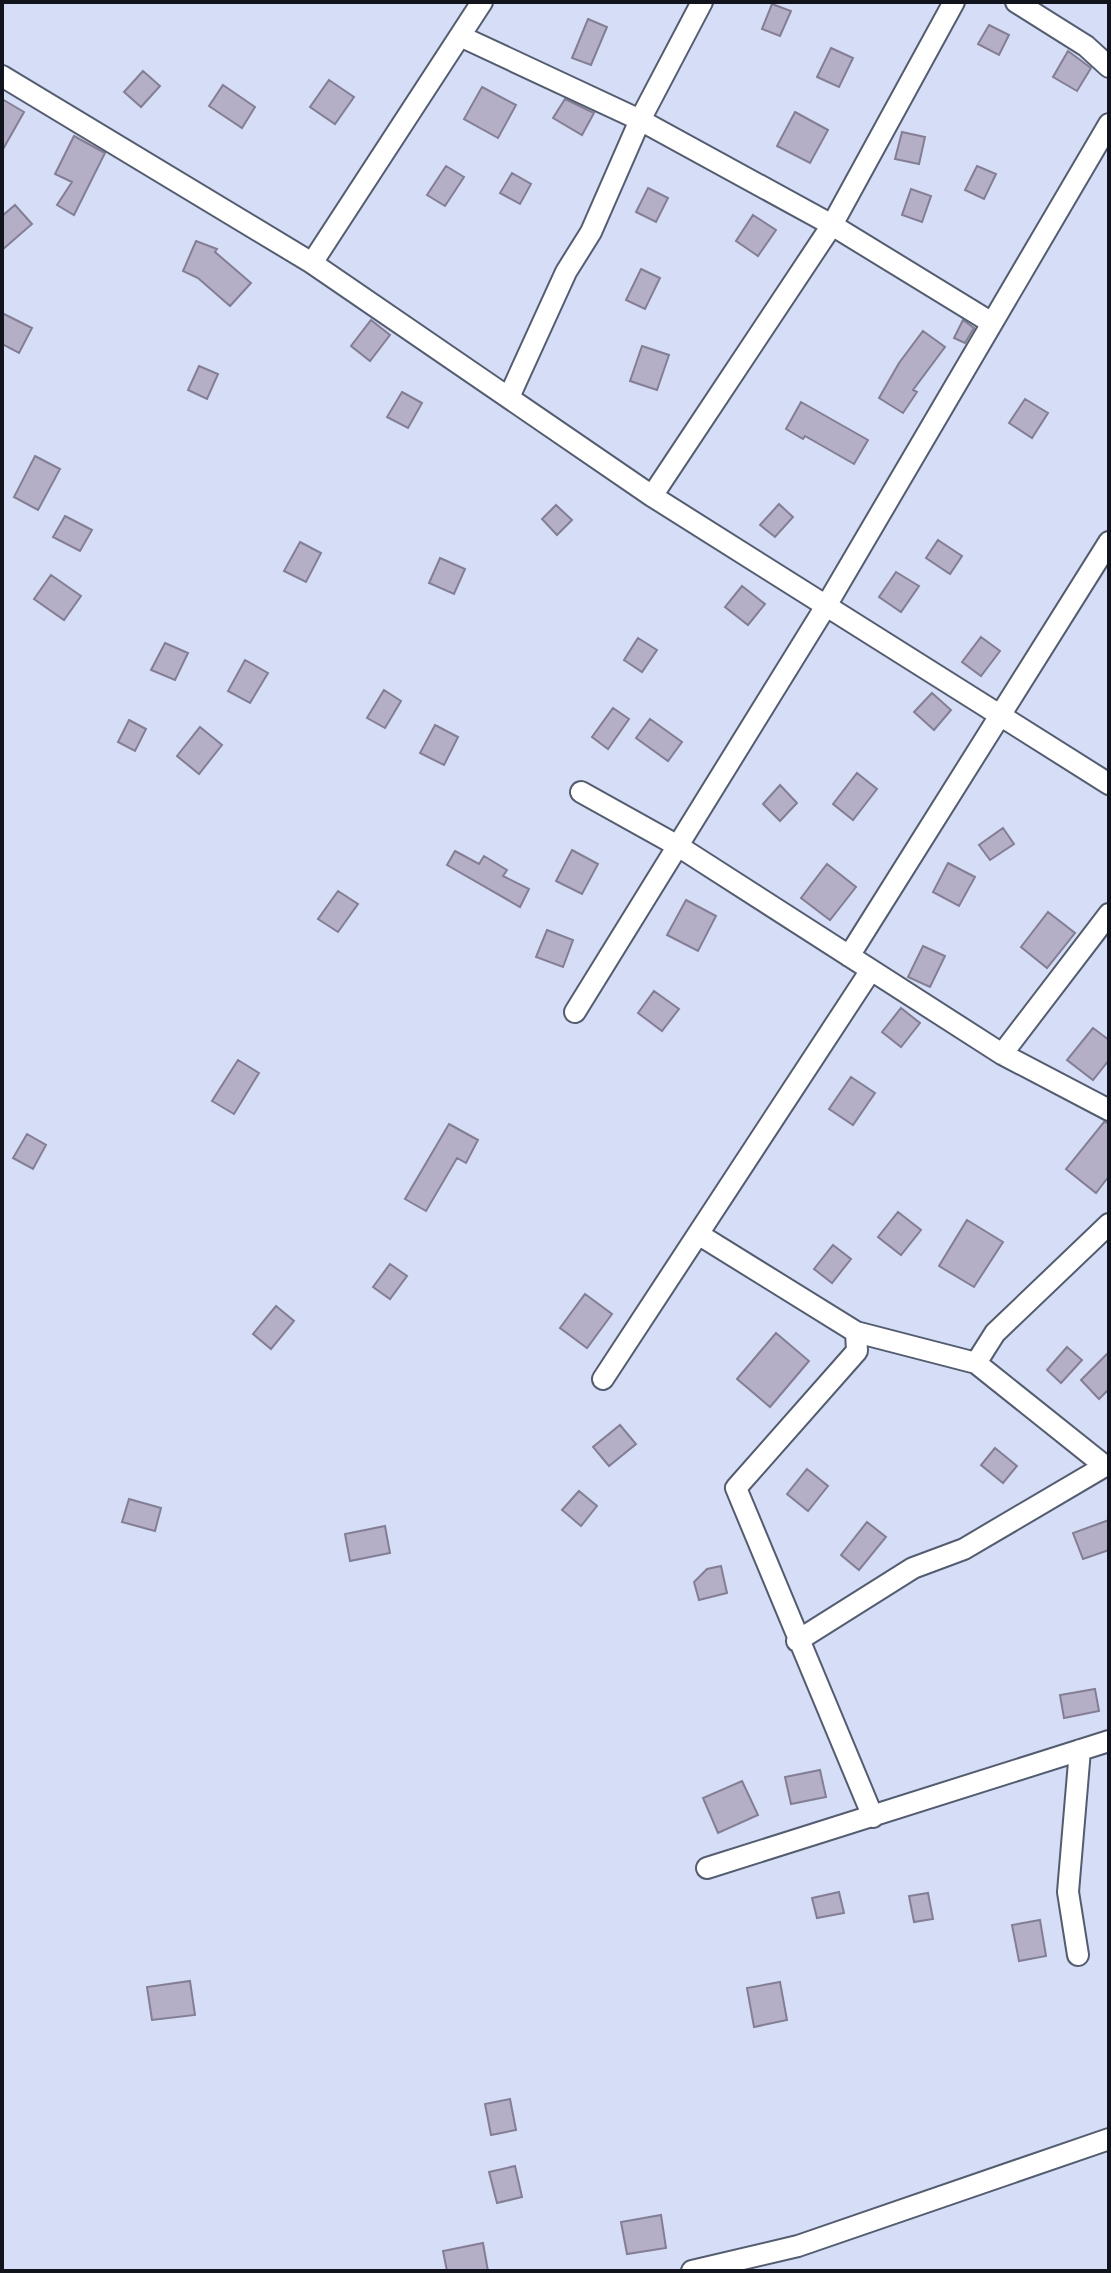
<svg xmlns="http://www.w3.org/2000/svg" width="1111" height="2273" font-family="'Times New Roman',serif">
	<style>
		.building { fill: #b4afc6; stroke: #837e94; stroke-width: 2 }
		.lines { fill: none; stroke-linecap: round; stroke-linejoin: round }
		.minor-casing { stroke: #545c70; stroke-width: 24 }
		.minor { stroke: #fff; stroke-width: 20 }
	</style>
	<rect width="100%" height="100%" fill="#d5def6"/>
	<path class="building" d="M 772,4 L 791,11 L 780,36 L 762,29 Z
		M 588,19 L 607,27 L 591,65 L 572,58 Z
		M 989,25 L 1009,35 L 999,55 L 978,44 Z
		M 831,48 L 853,58 L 839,87 L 817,77 Z
		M 1068,51 L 1091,68 L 1077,91 L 1053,77 Z
		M 143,71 L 160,86 L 141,107 L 124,92 Z
		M 329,80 L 354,97 L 335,124 L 310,107 Z
		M 223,85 L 255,107 L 242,128 L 209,106 Z
		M 482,87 L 516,105 L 498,138 L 464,119 Z
		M 2,99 L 24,112 L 2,151 Z
		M 565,99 L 594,113 L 582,135 L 553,118 Z
		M 795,112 L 828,130 L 810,163 L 777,146 Z
		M 902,132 L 925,137 L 919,164 L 895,159 Z
		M 74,136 L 105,153 L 74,215 L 57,205 L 72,182 L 55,174 Z
		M 446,166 L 464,177 L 445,206 L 427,195 Z
		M 977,166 L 996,174 L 984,199 L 965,190 Z
		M 512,173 L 531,184 L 520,204 L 500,193 Z
		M 648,188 L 668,198 L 656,222 L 636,212 Z
		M 911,189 L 931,196 L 922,222 L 902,215 Z
		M 15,205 L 32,224 L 2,250 L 2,216 Z
		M 753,215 L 776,230 L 758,256 L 736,241 Z
		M 196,241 L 217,249 L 215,252 L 251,283 L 230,306 L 198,278 L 183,271 Z
		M 641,269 L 660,278 L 645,309 L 626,300 Z
		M 2,313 L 32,328 L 19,353 L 2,344 Z
		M 371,320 L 390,335 L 370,361 L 351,346 Z
		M 963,320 L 974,328 L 965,343 L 954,338 Z
		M 923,331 L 945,347 L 913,390 L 917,392 L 903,413 L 879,398 L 899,363 Z
		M 642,346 L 669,355 L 657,390 L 630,381 Z
		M 199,366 L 218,374 L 207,399 L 188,390 Z
		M 402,392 L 422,403 L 408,428 L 387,417 Z
		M 1025,399 L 1048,413 L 1032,438 L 1009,423 Z
		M 801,402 L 868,440 L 854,464 L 805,436 L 803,439 L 786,429 Z
		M 35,456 L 60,469 L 38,510 L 14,497 Z
		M 779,504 L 793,517 L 775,537 L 760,525 Z
		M 556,505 L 572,520 L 557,535 L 542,519 Z
		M 65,516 L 92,530 L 80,551 L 53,537 Z
		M 938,540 L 962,556 L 950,574 L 926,558 Z
		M 300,542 L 321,553 L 306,582 L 284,571 Z
		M 440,558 L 465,569 L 454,594 L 429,583 Z
		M 896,572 L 919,586 L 901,612 L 879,597 Z
		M 51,575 L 81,596 L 64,620 L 34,599 Z
		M 742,586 L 765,604 L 748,625 L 725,607 Z
		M 981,637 L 1000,651 L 981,676 L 962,662 Z
		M 638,638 L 657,650 L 642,672 L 624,660 Z
		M 165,643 L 188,653 L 175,680 L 151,670 Z
		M 245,660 L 268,673 L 250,703 L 228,691 Z
		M 384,690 L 401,701 L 385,728 L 367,718 Z
		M 932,693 L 951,710 L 934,730 L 914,712 Z
		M 613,708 L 629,719 L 608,749 L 592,737 Z
		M 650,719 L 682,742 L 668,761 L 636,738 Z
		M 129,720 L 146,729 L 135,751 L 118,742 Z
		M 435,725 L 458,737 L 444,765 L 420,753 Z
		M 200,727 L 222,745 L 199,774 L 177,756 Z
		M 857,773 L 877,789 L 853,820 L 833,804 Z
		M 780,785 L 797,803 L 780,821 L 763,804 Z
		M 1003,828 L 1014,844 L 990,860 L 979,845 Z
		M 572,850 L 598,864 L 582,894 L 556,881 Z
		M 455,851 L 479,864 L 484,856 L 507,870 L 503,876 L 529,889 L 520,907 L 447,865 Z
		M 948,863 L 975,877 L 959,906 L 933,892 Z
		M 827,864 L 856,887 L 830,920 L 801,898 Z
		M 338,891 L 358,904 L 338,932 L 318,919 Z
		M 686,900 L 716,916 L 698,951 L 667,935 Z
		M 1048,912 L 1075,933 L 1047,968 L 1021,947 Z
		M 547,930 L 573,940 L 563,967 L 536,957 Z
		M 923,946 L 945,956 L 930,987 L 908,977 Z
		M 654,991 L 679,1009 L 662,1031 L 638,1013 Z
		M 901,1008 L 920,1023 L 901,1047 L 882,1032 Z
		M 1093,1028 L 1109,1040 L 1109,1060 L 1093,1080 L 1067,1060 Z
		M 238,1060 L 259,1073 L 234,1114 L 212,1101 Z
		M 851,1077 L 875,1093 L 853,1125 L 829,1109 Z
		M 1104,1122 L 1109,1123 L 1109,1176 L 1096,1193 L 1066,1169 Z
		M 449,1124 L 478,1140 L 466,1163 L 457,1158 L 426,1211 L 405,1199 Z
		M 27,1134 L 46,1145 L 33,1169 L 13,1158 Z
		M 898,1212 L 921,1230 L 901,1255 L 878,1237 Z
		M 967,1220 L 1003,1242 L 974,1287 L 939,1266 Z
		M 833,1245 L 851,1259 L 832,1283 L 814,1269 Z
		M 390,1264 L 407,1276 L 390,1299 L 373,1287 Z
		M 585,1294 L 612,1314 L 587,1348 L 560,1328 Z
		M 276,1306 L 294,1321 L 271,1349 L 253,1334 Z
		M 776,1333 L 809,1361 L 770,1407 L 737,1379 Z
		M 1067,1347 L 1082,1360 L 1061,1383 L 1047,1370 Z
		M 1109,1352 L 1109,1389 L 1099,1399 L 1081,1380 Z
		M 620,1425 L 636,1444 L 609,1466 L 593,1447 Z
		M 995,1448 L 1017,1466 L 1003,1483 L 981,1465 Z
		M 807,1469 L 828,1486 L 808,1511 L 787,1494 Z
		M 579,1491 L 597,1506 L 581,1526 L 562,1510 Z
		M 129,1499 L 161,1508 L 155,1531 L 122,1522 Z
		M 1109,1520 L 1109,1550 L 1083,1559 L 1073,1533 Z
		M 867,1522 L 886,1537 L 859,1570 L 841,1555 Z
		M 385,1526 L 390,1553 L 350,1561 L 345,1534 Z
		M 721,1566 L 727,1593 L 699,1600 L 694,1582 L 707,1569 Z
		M 1095,1689 L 1099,1711 L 1064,1718 L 1060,1695 Z
		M 820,1770 L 826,1797 L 791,1804 L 785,1777 Z
		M 742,1781 L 758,1815 L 718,1833 L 703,1798 Z
		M 839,1892 L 844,1913 L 817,1918 L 812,1898 Z
		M 928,1893 L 933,1919 L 914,1922 L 909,1896 Z
		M 1040,1920 L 1046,1956 L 1019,1961 L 1012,1925 Z
		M 190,1981 L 195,2015 L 152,2020 L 147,1987 Z
		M 780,1982 L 787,2020 L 754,2027 L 747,1988 Z
		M 510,2099 L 516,2130 L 491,2135 L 485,2104 Z
		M 515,2166 L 522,2197 L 497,2203 L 489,2172 Z
		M 661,2215 L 666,2248 L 627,2254 L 621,2222 Z
		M 483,2243 L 488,2271 L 447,2271 L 443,2251 Z"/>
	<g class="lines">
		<defs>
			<path id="minor" d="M 1016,2 L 1086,46 L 1109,67
				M 460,36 L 640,120 L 832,225 L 992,323
				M 2,76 L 312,263 L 652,496 L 1109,784
				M 312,263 L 482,2
				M 509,397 L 566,272 L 591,232 L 640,120 L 702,2
				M 652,496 L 832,225 L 954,2
				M 581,792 L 678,846 L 1002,1054 L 1109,914
				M 849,956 L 1109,542
				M 575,1012 L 826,606 L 1109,124
				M 1002,1054 L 1109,1110
				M 698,1234 L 856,1332 L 976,1363 L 1105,1466 L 964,1549 L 913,1568 L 797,1641
				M 856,1332 L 857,1351 L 736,1488 L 873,1817
				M 976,1363 L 995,1333 L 1109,1224
				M 603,1379 L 871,970
				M 707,1868 L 1109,1741
				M 1078,1955 L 1068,1892 L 1080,1750
				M 692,2271 L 798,2246 L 1109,2139"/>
		</defs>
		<use href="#minor" class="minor-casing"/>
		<use href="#minor" class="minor"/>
	</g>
	<rect width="1111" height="2273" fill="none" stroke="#11141c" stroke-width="8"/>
</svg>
